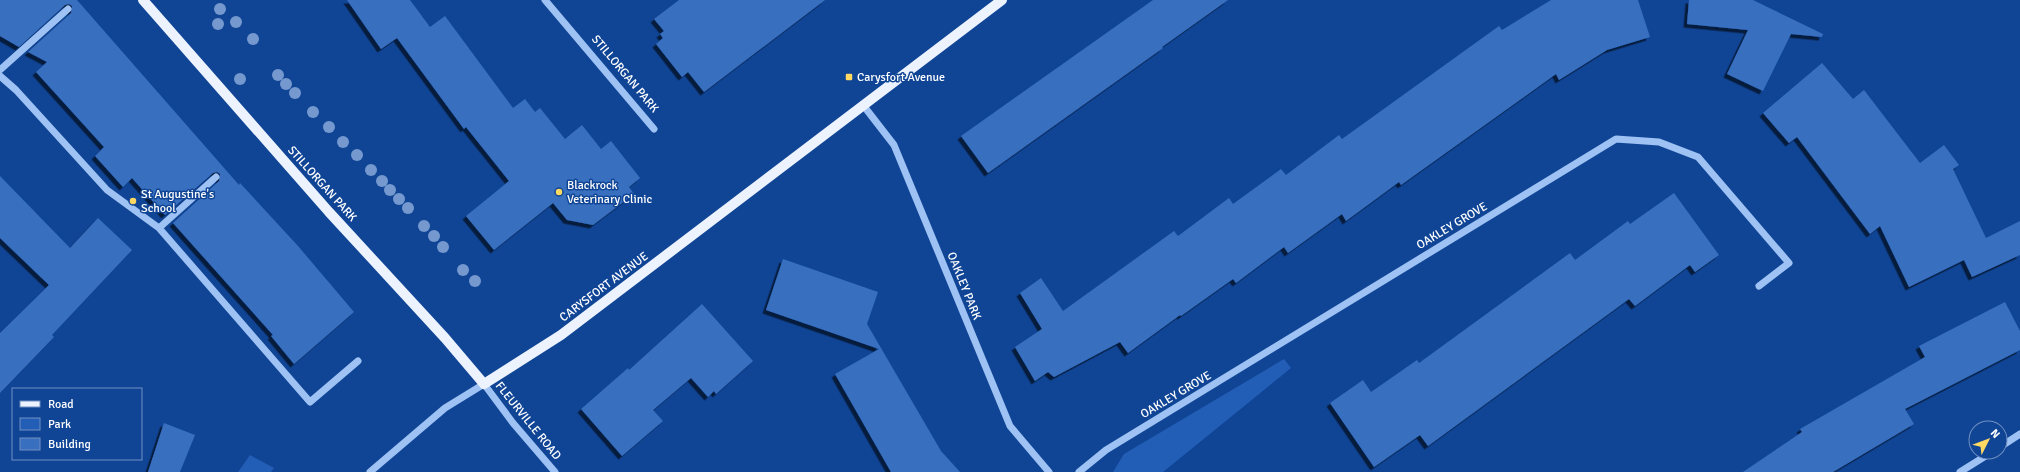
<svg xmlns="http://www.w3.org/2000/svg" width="2020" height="472" font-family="Signika,sans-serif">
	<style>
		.green { fill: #225eb6 }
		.building { fill: #386fbf; filter: url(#shadow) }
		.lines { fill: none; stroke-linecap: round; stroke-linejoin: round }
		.minor { stroke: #9fc2f4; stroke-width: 7 }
		.major { stroke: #ecf3ff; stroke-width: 10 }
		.tree { fill: #7599cf }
		.poi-dot { fill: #ffd962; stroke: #104596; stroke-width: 1.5 }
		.labels { text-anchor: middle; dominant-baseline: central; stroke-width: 3; stroke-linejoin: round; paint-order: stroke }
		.street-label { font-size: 12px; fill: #fff; stroke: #104596 }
		.poi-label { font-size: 12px; fill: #fff; stroke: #104596; text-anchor: start }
	</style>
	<defs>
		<filter id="shadow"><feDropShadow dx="-3.5" dy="3.5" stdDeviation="0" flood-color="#0009"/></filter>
	</defs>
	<rect width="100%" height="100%" fill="#104596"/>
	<path class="green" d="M 1284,359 L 1291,368 L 1163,472 L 1113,472 L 1124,454 Z
		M 250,455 L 274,468 L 271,472 L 238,472 Z"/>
	<path class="building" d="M 0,0 L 77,0 L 239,185 L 240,183 L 298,246 L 354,312 L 294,364 L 271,336 L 273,335 L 173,223 L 219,181 L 220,174 L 217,172 L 213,173 L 165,215 L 132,178 L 123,187 L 95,156 L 104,147 L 36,72 L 47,62 L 28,52 L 71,13 L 72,6 L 69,4 L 65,5 L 19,47 L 0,36 Z
		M 347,0 L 410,0 L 430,27 L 445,16 L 513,108 L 525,99 L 535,112 L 540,108 L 565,139 L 582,125 L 601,149 L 611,141 L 640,178 L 629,187 L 634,194 L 593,225 L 567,220 L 553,203 L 494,250 L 466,216 L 509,181 L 466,127 L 464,129 L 397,38 L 381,49 Z
		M 679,0 L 825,0 L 704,92 L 688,72 L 682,77 L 656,44 L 663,38 L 660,34 L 664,31 L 654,19 Z
		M 1153,0 L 1228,0 L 1162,47 L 1163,48 L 988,173 L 961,136 Z
		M 1551,0 L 1638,0 L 1650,37 L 1607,50 L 1559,80 L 1556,74 L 1401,185 L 1399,182 L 1346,221 L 1342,214 L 1288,253 L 1284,247 L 1236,283 L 1233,279 L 1181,316 L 1180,315 L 1128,353 L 1120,342 L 1054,377 L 1048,372 L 1035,381 L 1015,347 L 1042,329 L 1020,293 L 1041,278 L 1063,311 L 1174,231 L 1178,236 L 1229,198 L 1233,204 L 1281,169 L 1286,175 L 1339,135 L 1342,139 L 1499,26 L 1502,30 Z
		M 1689,0 L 1753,0 L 1823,34 L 1822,37 L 1791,34 L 1763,91 L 1727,74 L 1748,30 L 1687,24 Z
		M 1822,63 L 1853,99 L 1864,90 L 1920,163 L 1944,145 L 1959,165 L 1953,169 L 1986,238 L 2020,221 L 2020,255 L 1972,277 L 1964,260 L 1909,287 L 1880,226 L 1870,234 L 1797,137 L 1789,143 L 1763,113 Z
		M 0,176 L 70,248 L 98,218 L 132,250 L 52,335 L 54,337 L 0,393 L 0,333 L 49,285 L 0,238 Z
		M 1674,193 L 1719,255 L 1695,272 L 1690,265 L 1635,306 L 1629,299 L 1428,446 L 1420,435 L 1374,467 L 1330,403 L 1363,380 L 1371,392 L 1417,360 L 1419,363 L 1570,253 L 1575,260 L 1628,221 L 1630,224 Z
		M 783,259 L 878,292 L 867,324 L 941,451 L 960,472 L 891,472 L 835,374 L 879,349 L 766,310 Z
		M 2005,302 L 2020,331 L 2020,350 L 1905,409 L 1914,424 L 1833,472 L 1743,472 L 1802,432 L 1800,429 L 1925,357 L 1919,346 Z
		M 702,304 L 753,361 L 716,394 L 714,391 L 708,397 L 691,378 L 653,410 L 663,421 L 622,456 L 581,409 L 628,368 L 629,370 Z
		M 164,423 L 195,435 L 180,472 L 148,472 Z"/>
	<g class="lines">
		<path class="minor" d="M 545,0 L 654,129
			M 0,70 L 68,9
			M 0,76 L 16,90 L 107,190 L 159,228 L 310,402 L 358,361
			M 863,105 L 894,145 L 1010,426 L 1049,472
			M 159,228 L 216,177
			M 2000,447 L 2020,434
			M 370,472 L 445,408 L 484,384 L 513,423 L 555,472
			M 1079,472 L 1106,450 L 1616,139 L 1659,142 L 1698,157 L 1789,263 L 1759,286
			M 1960,472 L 1992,452"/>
		<path class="major" d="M 143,0 L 329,212 L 445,338 L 484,384 L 561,335 L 1002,0"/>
	</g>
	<g class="tree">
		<circle cx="220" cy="9" r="6"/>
		<circle cx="236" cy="22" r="6"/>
		<circle cx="218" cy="24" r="6"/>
		<circle cx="253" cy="39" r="6"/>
		<circle cx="278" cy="75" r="6"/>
		<circle cx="240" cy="79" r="6"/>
		<circle cx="286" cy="84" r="6"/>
		<circle cx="295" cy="93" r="6"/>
		<circle cx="313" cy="112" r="6"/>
		<circle cx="329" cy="127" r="6"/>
		<circle cx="343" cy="142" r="6"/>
		<circle cx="357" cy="155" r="6"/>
		<circle cx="371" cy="170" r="6"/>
		<circle cx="382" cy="181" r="6"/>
		<circle cx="390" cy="190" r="6"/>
		<circle cx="399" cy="199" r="6"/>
		<circle cx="408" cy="208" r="6"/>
		<circle cx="424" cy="226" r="6"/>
		<circle cx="434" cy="236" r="6"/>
		<circle cx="443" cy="247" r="6"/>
		<circle cx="463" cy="270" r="6"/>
		<circle cx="475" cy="281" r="6"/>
	</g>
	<g class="poi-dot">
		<rect x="845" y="73" width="8" height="8" rx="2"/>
		<circle cx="559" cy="192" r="4"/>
		<circle cx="133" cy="201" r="4"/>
	</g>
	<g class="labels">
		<g class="street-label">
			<text transform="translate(625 74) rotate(50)">STILLORGAN PARK</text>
			<text transform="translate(322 184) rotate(48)">STILLORGAN PARK</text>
			<text transform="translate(1452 226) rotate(-31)">OAKLEY GROVE</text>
			<text transform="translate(964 286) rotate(68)">OAKLEY PARK</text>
			<text transform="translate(604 287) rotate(-37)">CARYSFORT AVENUE</text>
			<text transform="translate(1176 395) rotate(-31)">OAKLEY GROVE</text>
			<text transform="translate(528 421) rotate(51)">FLEURVILLE ROAD</text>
		</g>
		<g class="poi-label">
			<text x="857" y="77">Carysfort Avenue</text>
			<text x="567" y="185">Blackrock<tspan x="567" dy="14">Veterinary Clinic</tspan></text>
			<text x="141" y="194">St Augustine's<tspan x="141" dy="14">School</tspan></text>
		</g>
	</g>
	<rect x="12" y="388" width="130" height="72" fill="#104596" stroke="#708fc0"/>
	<rect x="20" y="401" width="20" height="6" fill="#ecf3ff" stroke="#708fc0"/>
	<text x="48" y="408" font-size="12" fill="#ffffff">Road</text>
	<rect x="20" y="418" width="20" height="12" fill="#225eb6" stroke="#708fc0"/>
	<text x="48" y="428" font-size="12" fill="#ffffff">Park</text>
	<rect x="20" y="438" width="20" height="12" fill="#386fbf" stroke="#708fc0"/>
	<text x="48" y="448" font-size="12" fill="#ffffff">Building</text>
	<g transform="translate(1988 440) rotate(48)"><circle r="19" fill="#104596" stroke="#708fc0"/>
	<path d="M0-3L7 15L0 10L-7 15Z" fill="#ffd962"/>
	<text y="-6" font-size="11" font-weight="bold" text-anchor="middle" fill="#ffffff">N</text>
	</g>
</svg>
